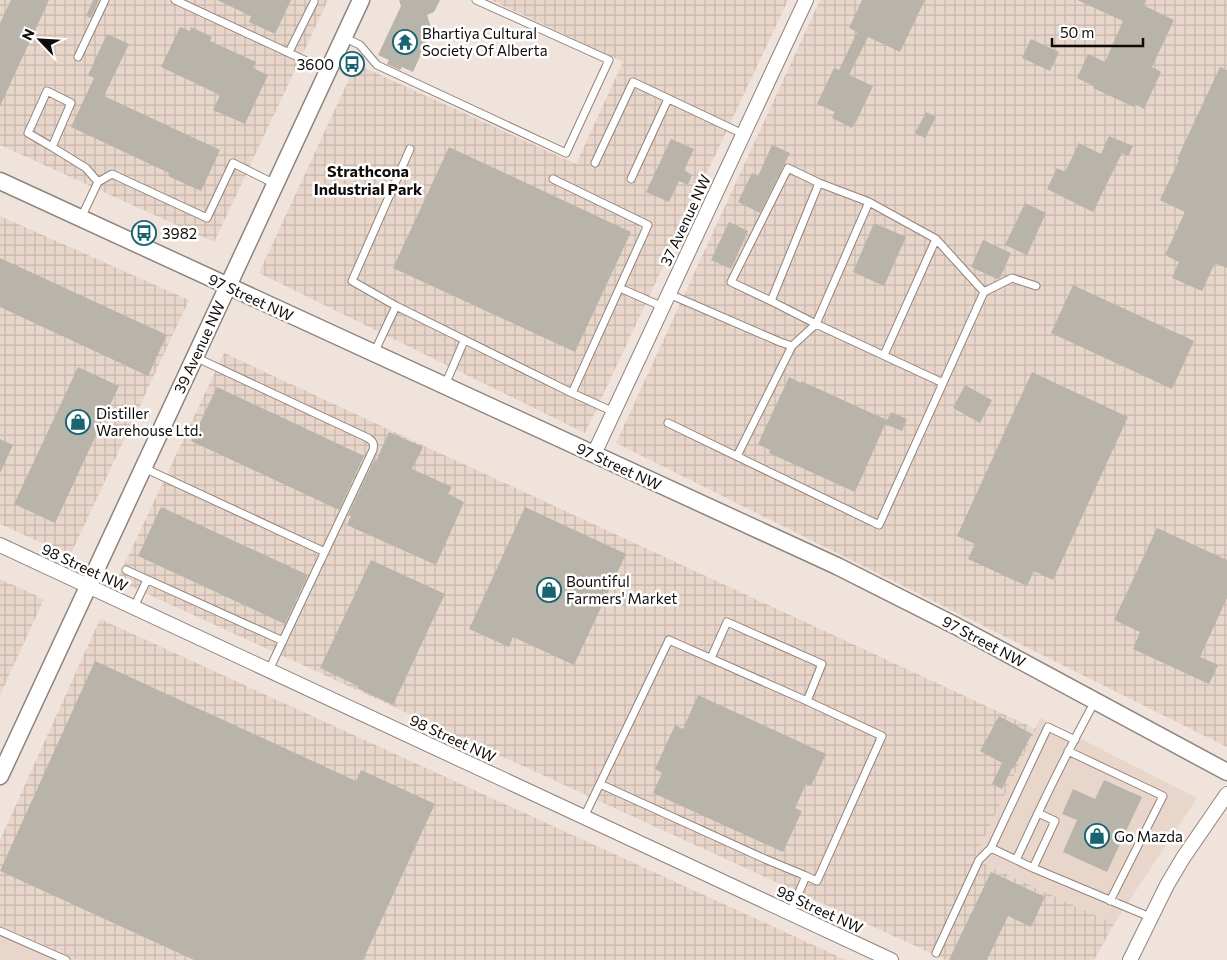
<svg xmlns="http://www.w3.org/2000/svg" width="1227" height="960" font-family="Commissioner,sans-serif">
	<style>
		.built { fill: #e9d6ca }
		.industrial { fill: url(#industrial-grid) }
		.building { fill: #b9b4a9 }
		.lines { fill: none; stroke-linecap: round; stroke-linejoin: round }
		.service-casing { stroke: #8f847d; stroke-width: 9 }
		.minor-casing { stroke: #8f847d; stroke-width: 16 }
		.tertiary-casing { stroke: #8f847d; stroke-width: 19 }
		.service { stroke: #fff; stroke-width: 7 }
		.minor { stroke: #fff; stroke-width: 14 }
		.tertiary { stroke: #fff; stroke-width: 16 }
		.labels { text-anchor: middle; dominant-baseline: central; stroke-width: 5; stroke-linejoin: round; paint-order: stroke }
		.poi-label { font-size: 15px; fill: #0f0b09; stroke: #fff; text-anchor: start }
		.street-label { font-size: 15px; fill: #0f0b09; stroke: #fff }
		.neighbourhood-label { font-size: 16px; font-weight: bold; fill: #0f0b09; stroke: #fff }
	</style>
	<defs>
		<pattern id="industrial-grid" width="8" height="8" patternUnits="userSpaceOnUse" patternTransform="scale(1.25)"><rect width="8" height="8" fill="#e9d6ca"/><path d="M0 4h8M4 0v8" fill="none" stroke="#c7b6ac"/></pattern>
	</defs>
	<rect width="100%" height="100%" fill="#efe3dc"/>
	<path class="built" d="M 1040,718 L 1197,798 L 1114,924 L 974,859 Z
		M 0,925 L 77,960 L 0,960 Z"/>
	<path class="industrial" d="M 0,0 L 328,0 L 214,242 L 0,145 Z
		M 491,0 L 788,0 L 585,433 L 259,273 L 356,64 L 576,164 L 623,62 Z
		M 820,0 L 1227,0 L 1227,747 L 616,443 Z
		M 0,216 L 189,300 L 70,556 L 0,524 Z
		M 224,353 L 1036,729 L 974,859 L 1114,924 L 1094,960 L 946,960 L 117,580 Z
		M 0,579 L 44,599 L 0,695 Z
		M 100,619 L 846,960 L 77,960 L 0,925 L 0,840 Z"/>
	<path class="building" d="M 11,0 L 49,0 L 0,106 L 0,23 Z
		M 93,0 L 99,0 L 91,18 L 86,16 Z
		M 217,0 L 291,0 L 275,34 L 249,22 L 251,16 Z
		M 399,0 L 440,0 L 434,12 L 427,15 L 432,30 L 413,72 L 402,67 L 400,70 L 387,64 L 389,60 L 378,55 L 401,6 Z
		M 862,0 L 925,0 L 900,52 L 868,37 L 849,75 L 873,86 L 856,122 L 855,122 L 852,128 L 832,118 L 835,112 L 817,104 L 834,68 L 839,70 L 857,32 L 849,28 Z
		M 1077,0 L 1146,0 L 1143,5 L 1174,20 L 1152,67 L 1161,72 L 1144,109 L 1135,104 L 1134,107 L 1093,88 L 1094,86 L 1077,78 L 1088,54 L 1105,62 L 1123,21 Z
		M 180,27 L 190,31 L 191,27 L 212,37 L 210,41 L 256,62 L 253,68 L 268,75 L 245,124 L 213,110 L 220,95 L 161,67 Z
		M 107,34 L 129,44 L 104,96 L 220,150 L 201,191 L 168,176 L 169,173 L 71,127 L 94,78 L 88,75 Z
		M 1031,39 L 1059,52 L 1050,71 L 1022,58 Z
		M 1220,67 L 1227,70 L 1227,268 L 1215,263 L 1202,291 L 1172,278 L 1179,262 L 1165,255 L 1185,212 L 1160,200 L 1179,160 L 1177,159 Z
		M 926,112 L 936,117 L 925,138 L 915,133 Z
		M 1109,136 L 1133,146 L 1128,156 L 1122,153 L 1093,212 L 1047,189 L 1057,168 L 1065,172 L 1079,143 L 1101,154 Z
		M 671,139 L 694,149 L 684,170 L 692,175 L 688,185 L 679,181 L 669,202 L 646,192 Z
		M 772,145 L 790,153 L 760,213 L 738,202 L 752,173 L 758,176 Z
		M 449,147 L 631,232 L 575,352 L 393,268 Z
		M 1025,203 L 1046,213 L 1027,255 L 1005,245 Z
		M 729,222 L 748,231 L 731,269 L 711,260 Z
		M 874,223 L 906,237 L 884,286 L 853,272 Z
		M 983,240 L 1011,253 L 1000,278 L 997,279 L 971,267 Z
		M 0,258 L 167,335 L 148,376 L 0,307 Z
		M 1073,285 L 1194,341 L 1172,389 L 1051,333 Z
		M 78,367 L 119,386 L 55,523 L 14,504 Z
		M 1032,372 L 1128,417 L 1053,580 L 1034,571 L 1027,586 L 968,559 L 975,544 L 957,536 Z
		M 789,377 L 801,383 L 801,381 L 887,420 L 855,492 L 769,453 L 770,450 L 758,444 Z
		M 965,385 L 992,400 L 980,423 L 953,408 Z
		M 217,387 L 364,456 L 339,510 L 191,441 Z
		M 891,412 L 907,419 L 902,431 L 885,424 Z
		M 389,432 L 423,447 L 412,469 L 452,487 L 448,494 L 464,502 L 436,565 L 347,525 L 351,516 L 348,515 L 374,460 L 376,461 Z
		M 0,439 L 13,445 L 0,473 Z
		M 161,507 L 308,575 L 285,624 L 138,556 Z
		M 525,507 L 626,554 L 574,665 L 513,637 L 509,647 L 469,629 Z
		M 1157,528 L 1227,560 L 1227,598 L 1200,657 L 1218,665 L 1209,684 L 1133,649 L 1140,632 L 1114,620 Z
		M 371,560 L 445,594 L 393,705 L 357,688 L 358,686 L 320,668 Z
		M 95,661 L 356,781 L 361,770 L 435,804 L 363,960 L 194,960 L 0,871 Z
		M 698,695 L 826,754 L 811,786 L 806,784 L 795,808 L 802,811 L 783,852 L 653,793 L 662,773 L 655,769 L 675,725 L 683,729 Z
		M 999,716 L 1032,734 L 1013,769 L 1012,768 L 1002,789 L 992,784 L 1002,763 L 980,751 Z
		M 1104,780 L 1142,797 L 1107,872 L 1063,852 L 1077,820 L 1062,814 L 1073,789 L 1095,799 Z
		M 991,872 L 1045,897 L 1031,927 L 1008,916 L 987,960 L 949,960 Z"/>
	<g class="lines">
		<defs>
			<path id="service" d="M 175,0 L 328,71
				M 343,37 L 360,45 L 377,65 L 566,153 L 609,60 L 476,0
				M 289,52 L 314,2
				M 78,57 L 105,0
				M 52,147 L 28,133 L 47,91 L 71,103 L 52,147 L 86,168 L 98,182
				M 595,163 L 633,82 L 743,134
				M 631,179 L 668,99
				M 819,183 L 771,301 L 731,282 L 788,168 L 819,183 L 869,202 L 936,239 L 884,355
				M 81,218 L 98,182 L 112,174 L 207,218 L 233,163 L 275,184
				M 936,239 L 984,292 L 943,383
				M 620,288 L 663,307
				M 984,292 L 1012,278 L 1036,286
				M 669,294 L 780,342 L 792,346
				M 771,301 L 816,324 L 869,202
				M 396,306 L 572,393 L 648,225 L 553,179
				M 374,353 L 396,306 L 352,281 L 410,149
				M 195,357 L 368,438 C 374,442 374,444 373,450 L 269,670
				M 445,385 L 464,341
				M 572,393 L 614,412
				M 668,423 L 879,525 L 943,383 L 816,324 L 792,346 L 737,456
				M 144,468 L 325,552
				M 126,570 L 283,641
				M 134,607 L 147,580
				M 711,658 L 727,622 L 822,664 L 807,701
				M 1075,740 L 1048,727 L 991,848 L 1033,868 L 1055,821 L 1038,813 C 1056,775 1075,738 1095,701
				M 1068,751 L 1163,796 L 1110,901
				M 600,784 L 765,859 L 806,876
				M 584,817 L 669,640 L 807,701 L 882,736 L 817,881 L 806,876 L 790,913
				M 1016,860 L 1038,813
				M 1033,868 L 1150,917
				M 0,931 L 66,960
				M 936,953 L 979,860 L 991,848"/>
			<path id="minor" d="M 594,454 L 806,0
				M 0,545 L 891,960
				M 1130,960 L 1167,885 L 1183,858 L 1227,794"/>
			<path id="tertiary" d="M 0,181 L 837,566 L 956,626 L 1227,772
				M 0,776 L 361,0"/>
		</defs>
		<use href="#service" class="service-casing"/>
		<use href="#minor" class="minor-casing"/>
		<use href="#tertiary" class="tertiary-casing"/>
		<use href="#service" class="service"/>
		<use href="#minor" class="minor"/>
		<use href="#tertiary" class="tertiary"/>
	</g>
	<defs>
		<symbol id="temple-ring" viewBox="-11 -11 22 22"><circle r="9.5" fill="#fff" stroke="#196470" stroke-width="1.5"/><path d="M0-6L5-2H3V0L6.5 2.5H4V6H1.5V3h-3V6H-4V2.5H-6.5L-3 0V-2H-5Z" fill="#196470"/></symbol>
		<symbol id="bus-ring" viewBox="-11 -11 22 22"><circle r="9.5" fill="#fff" stroke="#196470" stroke-width="1.5"/><path d="M-5-6H5V4H4V6H2V4H-2V6H-4V4H-5ZM-3.5-4V0h7V-4ZM-3.5 1.2v1.5H-2V1.2ZM2 1.2v1.5H3.5V1.2Z" fill="#196470"/></symbol>
		<symbol id="shop-ring" viewBox="-11 -11 22 22"><circle r="9.5" fill="#fff" stroke="#196470" stroke-width="1.5"/><path d="M-5-2.5h2.3a2.7 3.5 0 0 1 5.4 0H5L5.5 6h-11ZM-1.5-2.5h3a1.5 2.3 0 0 0-3 0Z" fill="#196470"/></symbol>
	</defs>
	<g fill-rule="evenodd">
		<use href="#temple-ring" x="391" y="28" width="28" height="28"/>
		<use href="#bus-ring" x="338" y="50" width="28" height="28"/>
		<use href="#bus-ring" x="130" y="219" width="28" height="28"/>
		<use href="#shop-ring" x="64" y="408" width="28" height="28"/>
		<use href="#shop-ring" x="535" y="576" width="28" height="28"/>
		<use href="#shop-ring" x="1083" y="822" width="28" height="28"/>
	</g>
	<g class="labels">
		<g class="poi-label">
			<text x="422" y="33">Bhartiya Cultural<tspan x="422" dy="17">Society Of Alberta</tspan></text>
			<text x="334" y="64" text-anchor="end">3600</text>
			<text x="162" y="233">3982</text>
			<text x="96" y="413">Distiller<tspan x="96" dy="17">Warehouse Ltd.</tspan></text>
			<text x="566" y="581">Bountiful<tspan x="566" dy="17">Farmers' Market</tspan></text>
			<text x="1114" y="836">Go Mazda</text>
		</g>
		<g class="street-label">
			<text transform="translate(685 220) rotate(-65)">37 Avenue NW</text>
			<text transform="translate(251 297) rotate(25)">97 Street NW</text>
			<text transform="translate(199 347) rotate(-65)">39 Avenue NW</text>
			<text transform="translate(619 466) rotate(25)">97 Street NW</text>
			<text transform="translate(85 567) rotate(25)">98 Street NW</text>
			<text transform="translate(984 641) rotate(28)">97 Street NW</text>
			<text transform="translate(453 738) rotate(25)">98 Street NW</text>
			<text transform="translate(820 909) rotate(25)">98 Street NW</text>
		</g>
		<g class="neighbourhood-label">
			<text x="368" y="170">Strathcona<tspan x="368" dy="18">Industrial Park</tspan></text>
		</g>
	</g>
	<g transform="translate(40 40) rotate(295)" stroke="#ffffff" stroke-width="4" paint-order="stroke">
	<path d="M0-4L9 19L0 12L-9 19Z" fill="#0f0b09"/>
	<text y="-8" font-size="14" font-weight="bold" text-anchor="middle" fill="#0f0b09">N</text>
	</g>
	<path d="M1052 38v8h91v-8" fill="none" stroke="#0f0b09" stroke-width="2.5"/>
	<text x="1060" y="38" font-size="15" fill="#0f0b09" stroke="#ffffff" stroke-width="4" paint-order="stroke">50 m</text>
</svg>
